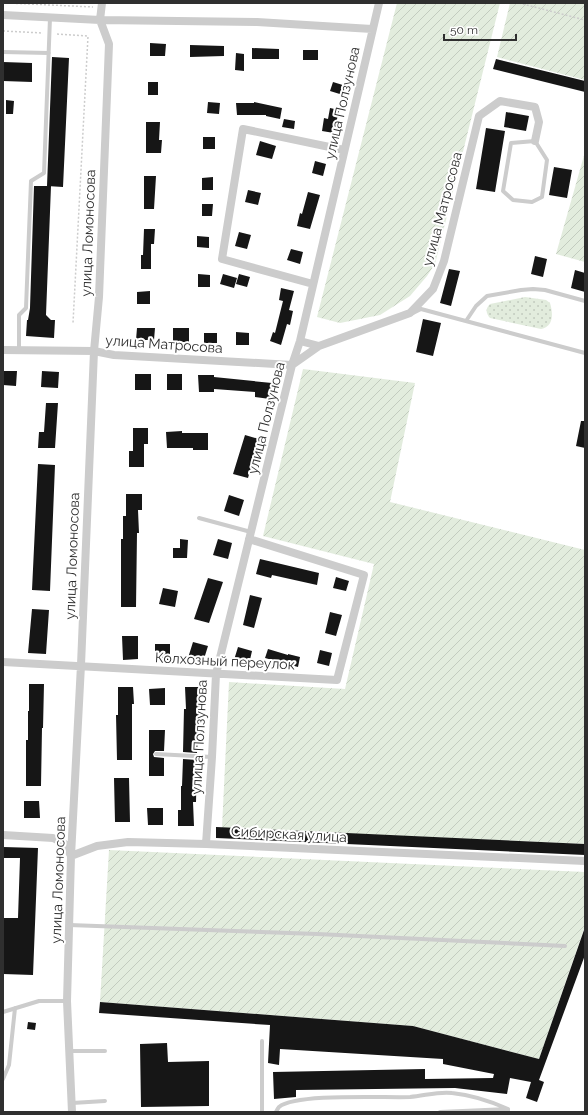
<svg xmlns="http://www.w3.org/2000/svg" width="588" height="1115" font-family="Raleway,sans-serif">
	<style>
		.grass { fill: url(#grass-dots) }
		.garden { fill: url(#garden-furrows) }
		.building { fill: #161616 }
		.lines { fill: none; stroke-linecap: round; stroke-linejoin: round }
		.path { stroke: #ccc; stroke-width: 1.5; stroke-dasharray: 2 2; stroke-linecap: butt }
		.service { stroke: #ccc; stroke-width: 4 }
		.minor { stroke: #ccc; stroke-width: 8 }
		.labels { text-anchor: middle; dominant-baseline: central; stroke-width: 4; stroke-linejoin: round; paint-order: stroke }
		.street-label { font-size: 14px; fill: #2f2f2f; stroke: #fff }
	</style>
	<defs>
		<pattern id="grass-dots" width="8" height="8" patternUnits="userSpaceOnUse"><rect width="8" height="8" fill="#e2ecdd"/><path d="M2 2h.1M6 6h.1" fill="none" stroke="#c2cbbe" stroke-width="1.8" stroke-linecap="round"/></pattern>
		<pattern id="garden-furrows" width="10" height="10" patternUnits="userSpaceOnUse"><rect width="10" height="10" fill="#e2ecdd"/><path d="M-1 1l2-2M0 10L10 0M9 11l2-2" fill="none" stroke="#c2cbbe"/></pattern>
	</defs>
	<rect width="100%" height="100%" fill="#fff"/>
	<path class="grass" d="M 525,297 L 546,300 L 550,303 C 553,313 554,327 541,329 L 490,318 C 486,313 485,309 490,304 Z"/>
	<path class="garden" d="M 397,3 L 500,3 L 435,264 L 427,276 L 410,296 L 380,315 L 340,323 L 317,317 Z
		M 510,3 L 585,3 L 585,80 L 497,57 Z
		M 585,152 L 585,262 L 556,254 Z
		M 303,369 L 415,383 L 390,502 L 585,550 L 585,844 L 222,828 L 229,682 L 345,689 L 374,564 L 263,536 Z
		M 109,850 L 585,872 L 585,926 L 539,1059 L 413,1026 L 100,1002 Z"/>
	<path class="building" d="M 150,43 L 166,44 L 165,56 L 150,56 Z
		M 190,45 L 224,46 L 224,56 L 190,57 Z
		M 252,48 L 279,49 L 279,59 L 252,59 Z
		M 303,50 L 318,50 L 318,60 L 303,60 Z
		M 236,53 L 244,54 L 244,71 L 235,70 Z
		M 52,57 L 69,58 L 63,187 L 47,186 Z
		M 496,59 L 585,81 L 585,92 L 493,69 Z
		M 3,62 L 32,63 L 32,82 L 3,81 Z
		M 148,82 L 158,82 L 158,95 L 148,95 Z
		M 333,82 L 346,86 L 343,95 L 330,91 Z
		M 6,100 L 14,101 L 13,114 L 6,114 Z
		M 208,102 L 220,103 L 219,114 L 207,113 Z
		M 254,102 L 282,108 L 280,119 L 266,116 L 266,115 L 237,115 L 236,103 L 254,103 Z
		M 330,108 L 339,110 L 334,133 L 322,131 L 324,118 L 328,119 Z
		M 506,112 L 529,116 L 526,131 L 504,127 Z
		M 284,119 L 295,121 L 294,129 L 282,127 Z
		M 146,122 L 160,122 L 159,140 L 162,140 L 161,153 L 146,153 Z
		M 486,128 L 505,131 L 495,192 L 476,189 Z
		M 203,137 L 215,137 L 215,149 L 203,149 Z
		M 260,141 L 276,146 L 272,159 L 256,155 Z
		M 315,161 L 326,164 L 323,176 L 312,173 Z
		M 554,167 L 572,170 L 567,198 L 549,195 Z
		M 144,176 L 156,176 L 154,209 L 144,209 Z
		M 213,177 L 213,190 L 202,190 L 202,178 Z
		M 34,186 L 51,186 L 46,315 L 51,320 L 55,320 L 54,338 L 26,336 L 27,320 L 28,320 L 30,308 Z
		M 248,190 L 261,193 L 258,205 L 245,202 Z
		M 308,192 L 320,195 L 310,229 L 297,226 L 300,213 L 302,214 Z
		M 202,204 L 213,204 L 212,216 L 202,216 Z
		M 155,229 L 154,244 L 151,244 L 151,269 L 141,269 L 141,255 L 143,255 L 144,229 Z
		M 239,232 L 251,235 L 247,249 L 235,246 Z
		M 197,236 L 209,237 L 209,248 L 197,247 Z
		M 291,249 L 303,252 L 300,264 L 287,260 Z
		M 535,256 L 547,259 L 543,277 L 531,274 Z
		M 449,269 L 460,271 L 451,306 L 440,303 Z
		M 575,270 L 585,273 L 585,292 L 571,288 Z
		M 198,274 L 210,275 L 210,287 L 198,287 Z
		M 223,274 L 237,278 L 234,288 L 220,284 Z
		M 239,274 L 250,277 L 247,287 L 236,284 Z
		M 281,288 L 294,291 L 289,310 L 293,311 L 290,325 L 287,324 L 281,345 L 270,341 L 273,332 L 275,333 L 283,301 L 279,300 Z
		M 150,291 L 150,304 L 137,304 L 137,292 Z
		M 423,319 L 441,323 L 433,356 L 416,352 Z
		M 137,328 L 155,328 L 154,340 L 136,340 Z
		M 173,328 L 189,328 L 189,342 L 173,342 Z
		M 236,332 L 249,333 L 249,345 L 236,345 Z
		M 204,333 L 217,333 L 217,343 L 204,343 Z
		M 3,371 L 17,371 L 16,386 L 3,385 Z
		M 42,371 L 59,372 L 58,388 L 41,387 Z
		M 135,374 L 151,374 L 151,390 L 135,390 Z
		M 167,374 L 182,374 L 182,390 L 167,390 Z
		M 198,375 L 214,375 L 214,377 L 272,383 L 270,399 L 255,397 L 255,392 L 214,389 L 214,392 L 199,392 Z
		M 46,403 L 58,403 L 55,448 L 38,448 L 39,432 L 44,432 Z
		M 581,421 L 585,421 L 585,448 L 576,446 Z
		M 133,428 L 148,428 L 148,444 L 144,444 L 144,467 L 129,467 L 129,451 L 133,451 Z
		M 182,431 L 182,433 L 208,433 L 208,450 L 193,450 L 193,448 L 167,448 L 166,432 Z
		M 245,435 L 259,439 L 248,478 L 233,474 Z
		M 38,464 L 55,465 L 50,591 L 32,590 Z
		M 126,494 L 142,494 L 142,510 L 138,510 L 139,533 L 137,533 L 136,607 L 121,607 L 121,539 L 123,539 L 123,516 L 126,516 Z
		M 229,495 L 244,500 L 239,516 L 224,511 Z
		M 180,539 L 188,540 L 187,558 L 173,558 L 173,548 L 180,548 Z
		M 218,539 L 232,543 L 228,559 L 213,555 Z
		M 260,559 L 319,573 L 317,585 L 272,575 L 271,578 L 256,574 Z
		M 336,577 L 349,581 L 346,591 L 333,588 Z
		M 208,578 L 223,582 L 209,623 L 194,619 Z
		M 163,588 L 178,591 L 175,607 L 159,604 Z
		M 250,595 L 262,598 L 254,628 L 243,625 Z
		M 32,609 L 49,610 L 46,654 L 28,653 Z
		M 330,612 L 342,615 L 336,636 L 325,633 Z
		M 122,636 L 138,636 L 138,659 L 123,660 Z
		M 193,642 L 208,646 L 203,662 L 188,658 Z
		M 155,644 L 170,644 L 170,660 L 155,661 Z
		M 238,647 L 252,651 L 249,664 L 234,660 Z
		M 268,649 L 288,655 L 288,654 L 300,657 L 298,667 L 265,658 Z
		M 320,650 L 332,653 L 329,666 L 317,663 Z
		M 29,684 L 44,684 L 43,728 L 42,728 L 41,786 L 26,786 L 26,740 L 28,740 L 28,711 L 29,711 Z
		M 118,687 L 133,687 L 134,704 L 132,704 L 132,760 L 117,760 L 116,715 L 118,715 Z
		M 185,687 L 201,687 L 197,753 L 183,752 L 184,709 L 186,709 Z
		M 165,688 L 165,705 L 150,705 L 149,689 Z
		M 149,730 L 165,730 L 164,751 L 155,751 L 153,754 L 154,757 L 164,758 L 164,776 L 149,776 Z
		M 183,759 L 197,760 L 196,802 L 193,802 L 194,826 L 178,826 L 178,810 L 181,810 L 181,786 L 182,786 Z
		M 114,778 L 129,778 L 130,822 L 115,822 Z
		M 24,801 L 39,801 L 40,818 L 24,818 Z
		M 147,808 L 163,808 L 163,825 L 148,825 Z
		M 216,827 L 585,844 L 585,855 L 216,838 Z
		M 3,847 L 38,848 L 33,975 L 3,974 L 3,918 L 18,918 L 20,858 L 3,858 Z
		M 584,930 L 585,930 L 585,955 L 539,1080 L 544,1082 L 537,1102 L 526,1098 L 531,1082 L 510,1078 L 507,1094 L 455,1088 L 296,1090 L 296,1097 L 274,1099 L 273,1072 L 425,1069 L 425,1079 L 493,1078 L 494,1074 L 443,1064 L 443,1059 L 280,1049 L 279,1065 L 268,1063 L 270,1025 L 99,1013 L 100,1002 L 413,1026 L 539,1059 Z
		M 28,1022 L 36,1023 L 35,1030 L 27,1029 Z
		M 167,1043 L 168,1062 L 209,1061 L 209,1106 L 141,1107 L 140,1044 Z"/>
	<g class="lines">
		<path class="path" d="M 8,3 L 93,7
			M 519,3 L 585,20
			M 3,31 L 43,33
			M 57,34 L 88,36 L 73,323"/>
		<path class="service" d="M 3,52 L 49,53
			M 535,141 L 547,160 L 542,197 L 532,202 L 513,200 L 503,191 L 511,143 Z
			M 413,313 L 421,309 L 585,353
			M 466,321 L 476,306 L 487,296 L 521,290 L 533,289 L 545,290 L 585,301
			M 19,350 L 19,315 L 26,308 L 31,181 L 44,173 L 50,18
			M 199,518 L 251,532
			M 156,754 L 212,757
			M 69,925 L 317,934 L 565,946
			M 3,1012 L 39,1001 L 67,1001
			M 69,1051 L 105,1051
			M 3,1079 L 9,1065 L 15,1008
			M 72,1103 L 105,1101
			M 262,1112 L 262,1041
			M 276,1112 C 277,1110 278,1108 279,1107 C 296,1093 385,1098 410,1097 C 424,1096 439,1091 452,1093 C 472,1095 490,1101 508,1109
			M 440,1112 L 508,1109 L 508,1112"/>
		<path class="minor" d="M 3,15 L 100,20 L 257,22 L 372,29
			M 313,284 L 222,259 L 243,129 L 344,150
			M 300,341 L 319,346
			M 3,350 L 94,351 L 114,355 L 292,365 L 319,346 L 410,313 L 433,289 L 444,261 L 479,116 L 500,101 L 535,107 L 539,122 L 535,141
			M 3,662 L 337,680 L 364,575 L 249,539
			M 3,835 L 53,838 L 65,844 L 71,856 L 97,846 L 128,842 L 206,844 L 585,861
			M 206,844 L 212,757 L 216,674 L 292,365 L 300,341 L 379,3
			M 72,1112 L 67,1001 L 71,856 L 81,665 L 94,351 L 99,297 L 109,44 L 100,20 L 102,3"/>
	</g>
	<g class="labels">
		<g class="street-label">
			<text transform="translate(342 103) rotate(-77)">улица Ползунова</text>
			<text transform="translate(442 209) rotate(-75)">улица Матросова</text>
			<text transform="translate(88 233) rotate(-88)">улица Ломоносова</text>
			<text transform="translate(164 344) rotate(4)">улица Матросова</text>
			<text transform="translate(266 418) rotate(-76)">улица Ползунова</text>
			<text transform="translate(72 556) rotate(-88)">улица Ломоносова</text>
			<text transform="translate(225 661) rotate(3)">Колхозный переулок</text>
			<text transform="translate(199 737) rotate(-87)">улица Ползунова</text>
			<text transform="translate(289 834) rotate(3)">Сибирская улица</text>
			<text transform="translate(58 880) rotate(-88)">улица Ломоносова</text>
		</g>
	</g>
	<rect width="588" height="1115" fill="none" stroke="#2f2f2f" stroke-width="8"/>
	<path d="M444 34v6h72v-6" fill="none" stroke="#2f2f2f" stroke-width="2"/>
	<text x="450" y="34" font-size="12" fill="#2f2f2f" stroke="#ffffff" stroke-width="3" paint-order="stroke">50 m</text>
</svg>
